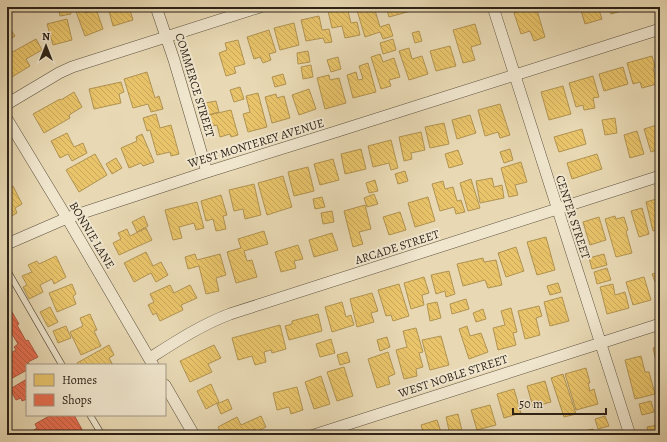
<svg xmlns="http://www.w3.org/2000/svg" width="667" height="442" font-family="Alegreya,serif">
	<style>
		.homes { fill: url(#homes-back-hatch); stroke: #b19351 }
		.shops { fill: url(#shops-back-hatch); stroke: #af5840 }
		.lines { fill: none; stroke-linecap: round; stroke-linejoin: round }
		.lane-casing { stroke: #5c503e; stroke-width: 7 }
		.street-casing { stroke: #5c503e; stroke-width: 12 }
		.lane { stroke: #f0e6ce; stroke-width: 5.5 }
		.street { stroke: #f0e6ce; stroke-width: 11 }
		.labels { text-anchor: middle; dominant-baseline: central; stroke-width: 4; stroke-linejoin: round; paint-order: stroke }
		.street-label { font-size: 12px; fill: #2d2217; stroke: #f0e6ce }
	</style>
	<defs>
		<pattern id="homes-back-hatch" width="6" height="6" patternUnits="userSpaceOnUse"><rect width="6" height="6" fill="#e9c46a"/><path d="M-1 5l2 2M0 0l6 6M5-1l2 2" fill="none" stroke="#c8a85b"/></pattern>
		<pattern id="shops-back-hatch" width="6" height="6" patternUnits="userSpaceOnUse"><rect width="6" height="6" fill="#e76f51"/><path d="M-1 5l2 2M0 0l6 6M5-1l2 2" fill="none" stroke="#bc5b42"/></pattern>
	</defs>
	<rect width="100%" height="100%" fill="#e8d9b4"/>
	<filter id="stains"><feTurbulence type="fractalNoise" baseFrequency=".005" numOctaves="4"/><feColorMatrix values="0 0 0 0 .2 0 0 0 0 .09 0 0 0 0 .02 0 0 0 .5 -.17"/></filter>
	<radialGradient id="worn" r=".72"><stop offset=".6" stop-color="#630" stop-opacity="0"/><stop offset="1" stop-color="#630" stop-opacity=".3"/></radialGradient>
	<path class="homes" d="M 58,7 L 69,7 L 71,14 L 60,16 Z
		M 80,7 L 84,7 L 86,13 L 96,9 L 103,29 L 85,36 L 75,9 Z
		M 108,7 L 129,7 L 133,20 L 113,26 Z
		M 343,7 L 347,7 L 351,23 L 357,22 L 360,35 L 345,38 L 342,26 L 332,28 L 328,11 Z
		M 356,7 L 374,7 L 380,27 L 389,24 L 393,36 L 383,39 L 380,32 L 365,37 Z
		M 386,7 L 410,7 L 411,11 L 389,17 Z
		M 533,7 L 536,7 L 545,37 L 534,41 L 530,31 L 521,34 L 514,13 Z
		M 580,7 L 598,7 L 602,19 L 585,24 Z
		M 609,7 L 632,7 L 632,8 L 611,14 Z
		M 319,16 L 322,30 L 329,29 L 332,42 L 325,43 L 323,38 L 306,41 L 301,20 Z
		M 67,19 L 72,40 L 53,45 L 47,24 Z
		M 294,23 L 299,45 L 280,50 L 274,28 Z
		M 7,24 L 15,36 L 7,41 Z
		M 475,24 L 481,44 L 471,47 L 475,60 L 463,63 L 453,30 Z
		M 269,30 L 276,52 L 269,54 L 271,60 L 263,63 L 260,57 L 254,59 L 247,37 Z
		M 419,31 L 422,41 L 415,43 L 412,33 Z
		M 36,39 L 42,50 L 26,59 L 30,66 L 7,80 L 7,55 Z
		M 393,39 L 396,50 L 383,54 L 380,43 Z
		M 238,40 L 245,64 L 234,67 L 236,73 L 226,76 L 219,53 L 227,50 L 225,43 Z
		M 450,46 L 456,66 L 436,71 L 430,51 Z
		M 409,48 L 412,59 L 422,56 L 428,74 L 409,80 L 399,51 Z
		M 308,51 L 310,62 L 298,64 L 297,53 Z
		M 380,54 L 383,62 L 394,58 L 400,77 L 389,80 L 391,86 L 381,89 L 371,57 Z
		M 652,56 L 655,67 L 653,68 L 657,84 L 642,88 L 640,82 L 633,84 L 627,63 Z
		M 338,57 L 341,69 L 331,72 L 327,60 Z
		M 368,63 L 376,92 L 353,98 L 347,75 L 356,72 L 358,80 L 363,79 L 359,66 Z
		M 311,65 L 313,77 L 303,79 L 301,67 Z
		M 623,67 L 628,84 L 604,91 L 599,74 Z
		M 147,72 L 155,98 L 159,96 L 163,109 L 151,112 L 148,104 L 133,108 L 124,79 Z
		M 283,74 L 286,84 L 275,87 L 272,77 Z
		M 329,75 L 330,80 L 339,78 L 346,103 L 325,109 L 317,78 Z
		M 593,76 L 599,97 L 593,98 L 595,108 L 584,110 L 583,105 L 576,107 L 569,83 Z
		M 121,82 L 124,92 L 119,94 L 121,103 L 94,109 L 89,89 Z
		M 563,86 L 571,114 L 549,120 L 541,92 Z
		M 240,87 L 244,99 L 234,102 L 230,90 Z
		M 309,89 L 316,109 L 299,115 L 292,95 Z
		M 74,92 L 82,107 L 69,115 L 70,118 L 44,133 L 33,114 L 60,99 L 61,100 Z
		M 258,93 L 267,127 L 248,132 L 243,114 L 250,112 L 246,96 Z
		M 276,94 L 277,98 L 284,96 L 290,118 L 272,123 L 265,97 Z
		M 216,101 L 219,112 L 208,115 L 205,103 Z
		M 500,104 L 510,135 L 500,138 L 498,132 L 485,136 L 478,110 Z
		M 231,110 L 238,135 L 231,137 L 230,134 L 220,137 L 217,125 L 212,126 L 209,115 Z
		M 156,114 L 160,128 L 171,125 L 179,154 L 171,156 L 170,152 L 157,155 L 150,130 L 147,131 L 143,118 Z
		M 470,115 L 476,133 L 457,139 L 452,120 Z
		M 615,118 L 617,133 L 605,135 L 602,120 Z
		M 444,123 L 449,144 L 430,148 L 425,127 Z
		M 657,125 L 660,134 L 660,149 L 651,152 L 644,129 Z
		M 582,129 L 586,144 L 559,152 L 554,137 Z
		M 637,131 L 644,154 L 630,158 L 624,135 Z
		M 421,132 L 425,150 L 411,153 L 412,159 L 404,161 L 399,137 Z
		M 67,133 L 74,147 L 83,143 L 87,153 L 72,161 L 68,154 L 60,158 L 51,141 Z
		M 142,134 L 154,162 L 143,166 L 141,163 L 129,168 L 121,148 L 137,141 L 136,137 Z
		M 391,140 L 398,168 L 391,170 L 389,163 L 373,167 L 368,146 Z
		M 361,149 L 366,169 L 345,174 L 341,154 Z
		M 510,149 L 513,160 L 504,163 L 500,152 Z
		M 458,150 L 463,164 L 449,168 L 445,154 Z
		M 95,154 L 107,175 L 79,192 L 66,170 Z
		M 597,154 L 602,169 L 572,179 L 567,163 Z
		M 116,158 L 122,168 L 112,174 L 106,164 Z
		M 333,159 L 339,180 L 320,185 L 314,164 Z
		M 521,162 L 527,182 L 515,185 L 518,195 L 509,197 L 501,168 Z
		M 308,167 L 314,191 L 294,196 L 288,172 Z
		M 405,171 L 408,181 L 398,184 L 395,174 Z
		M 283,176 L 292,207 L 267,215 L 258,183 Z
		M 492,178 L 494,187 L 502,185 L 504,198 L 480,203 L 476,181 Z
		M 471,179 L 480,208 L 468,211 L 460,183 Z
		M 375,180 L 378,191 L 369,193 L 366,183 Z
		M 443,181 L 445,189 L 453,187 L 457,201 L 461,200 L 465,212 L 456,214 L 454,207 L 440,211 L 432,184 Z
		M 254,184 L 261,215 L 245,219 L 243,209 L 234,211 L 229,190 Z
		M 13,186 L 22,204 L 15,208 L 17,213 L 8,218 L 7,217 L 7,189 Z
		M 374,194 L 378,204 L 367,207 L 364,198 Z
		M 221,195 L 227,215 L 223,216 L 226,229 L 216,231 L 213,219 L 206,221 L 201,201 Z
		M 322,197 L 325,207 L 315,209 L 313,199 Z
		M 428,197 L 435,221 L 415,227 L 408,203 Z
		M 660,198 L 660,229 L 653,231 L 646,202 Z
		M 197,202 L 204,228 L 196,230 L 194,223 L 179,227 L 182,238 L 173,240 L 165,210 Z
		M 365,205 L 371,229 L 359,232 L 363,244 L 353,247 L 344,211 Z
		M 642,208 L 649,234 L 639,237 L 631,211 Z
		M 332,211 L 334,222 L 323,224 L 321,213 Z
		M 400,212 L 406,230 L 389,235 L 383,217 Z
		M 144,216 L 148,226 L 137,232 L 132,222 Z
		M 615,216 L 616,219 L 624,217 L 628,230 L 626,231 L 632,253 L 616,257 L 605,219 Z
		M 599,217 L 606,240 L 590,245 L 583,222 Z
		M 146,228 L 152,240 L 119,255 L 113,243 L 121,239 L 118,233 L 127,229 L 130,236 Z
		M 264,231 L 268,244 L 244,251 L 247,261 L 252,260 L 257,277 L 236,283 L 227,252 L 241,248 L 238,239 Z
		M 332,233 L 338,250 L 314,257 L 309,240 Z
		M 546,237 L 555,270 L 537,275 L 527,242 Z
		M 298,245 L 303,259 L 294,261 L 296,268 L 281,272 L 275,252 Z
		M 516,247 L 524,271 L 506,277 L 498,253 Z
		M 146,252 L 153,266 L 161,262 L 168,275 L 156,282 L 151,273 L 134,282 L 124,263 Z
		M 195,254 L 197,260 L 220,254 L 226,275 L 216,278 L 219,291 L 206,294 L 199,266 L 188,269 L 185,257 Z
		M 604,254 L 607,265 L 592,269 L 589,258 Z
		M 56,256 L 66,277 L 54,284 L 52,279 L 40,285 L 43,292 L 29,299 L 23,287 L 27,285 L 22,276 L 32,272 L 28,265 L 37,261 L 39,264 Z
		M 483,258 L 484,262 L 496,260 L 502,285 L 488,288 L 485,280 L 463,286 L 457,264 Z
		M 607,268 L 611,280 L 597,284 L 594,272 Z
		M 449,271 L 455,294 L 446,297 L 445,291 L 436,294 L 431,275 Z
		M 660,272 L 660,295 L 652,274 Z
		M 424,277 L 429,293 L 422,295 L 424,305 L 411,309 L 404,283 Z
		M 644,277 L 651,300 L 633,305 L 626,282 Z
		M 558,283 L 561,292 L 550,295 L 547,286 Z
		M 72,284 L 76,294 L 73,296 L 76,304 L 57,312 L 49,293 Z
		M 399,284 L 409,316 L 393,321 L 391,315 L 386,316 L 378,290 Z
		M 613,284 L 615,295 L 625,292 L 629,308 L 607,314 L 600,287 Z
		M 170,285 L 174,293 L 190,285 L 197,298 L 181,305 L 183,310 L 160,321 L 156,313 L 153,315 L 148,305 L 154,302 L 150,294 Z
		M 372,293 L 378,311 L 371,313 L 374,322 L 357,327 L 350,299 Z
		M 562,297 L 569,321 L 550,326 L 544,302 Z
		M 466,299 L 469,309 L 452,314 L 450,304 Z
		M 342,302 L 346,317 L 351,315 L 354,325 L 332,332 L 325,307 Z
		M 437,302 L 441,318 L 430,321 L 427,304 Z
		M 539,306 L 542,316 L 536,318 L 540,335 L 525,339 L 518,311 Z
		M 50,307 L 58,322 L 48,327 L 40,312 Z
		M 511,308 L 517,332 L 513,333 L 516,345 L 498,350 L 493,328 L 505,325 L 501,311 Z
		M 483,309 L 486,319 L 476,322 L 473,313 Z
		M 90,314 L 97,330 L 94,331 L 101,346 L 81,355 L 70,332 L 83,326 L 80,318 Z
		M 318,314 L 322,331 L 289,340 L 285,326 L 292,324 L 292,321 Z
		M 280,325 L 286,349 L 272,353 L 271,350 L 264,352 L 266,362 L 255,365 L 252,356 L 238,360 L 232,338 Z
		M 66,326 L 71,338 L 58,343 L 53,331 Z
		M 467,326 L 470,336 L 481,333 L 488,352 L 469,359 L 459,329 Z
		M 416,328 L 423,352 L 419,353 L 423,367 L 416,369 L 417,376 L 404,379 L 396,350 L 407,347 L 403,331 Z
		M 441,336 L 449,365 L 430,370 L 422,340 Z
		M 387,337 L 390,347 L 380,351 L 377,340 Z
		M 331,339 L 335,353 L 320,357 L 316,344 Z
		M 109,345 L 114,355 L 109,358 L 113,365 L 78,365 L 77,363 Z
		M 214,345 L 221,358 L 208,364 L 212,372 L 190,382 L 180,361 Z
		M 660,347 L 660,374 L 659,374 L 653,348 Z
		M 347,352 L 350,362 L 340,365 L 337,355 Z
		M 388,352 L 395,374 L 388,377 L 390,384 L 377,388 L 368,359 Z
		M 641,356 L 645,372 L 649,372 L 655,394 L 635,399 L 625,360 Z
		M 344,367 L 353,396 L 337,401 L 327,372 Z
		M 586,368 L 590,383 L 588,383 L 590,391 L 594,389 L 598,404 L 576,410 L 565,374 Z
		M 563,374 L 576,414 L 564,417 L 551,378 Z
		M 321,376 L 330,404 L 314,409 L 305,382 Z
		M 545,381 L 551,402 L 533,407 L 527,386 Z
		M 211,384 L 219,402 L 206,409 L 197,391 Z
		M 297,387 L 303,410 L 291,414 L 289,407 L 277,410 L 273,393 Z
		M 514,389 L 521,413 L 504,418 L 497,394 Z
		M 228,399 L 232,409 L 221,414 L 217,404 Z
		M 651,401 L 654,412 L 642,415 L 639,404 Z
		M 490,405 L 496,425 L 477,430 L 471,410 Z
		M 458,414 L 463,435 L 450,435 L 446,417 Z
		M 660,415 L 660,435 L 649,435 L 647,427 L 658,425 L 655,416 Z
		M 261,416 L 266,427 L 256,432 L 255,429 L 243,435 L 222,435 L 218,427 L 237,417 L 241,425 Z
		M 605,416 L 609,426 L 598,429 L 595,419 Z
		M 437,420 L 442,435 L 424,435 L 421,425 Z
		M 593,429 L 594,435 L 585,435 L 584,431 Z
		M 409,430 L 410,435 L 390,435 L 390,434 Z"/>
	<path class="shops" d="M 9,307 L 19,324 L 17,325 L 26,341 L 28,340 L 38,357 L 28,362 L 30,365 L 27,365 L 27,370 L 7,381 L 7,355 L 16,350 L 14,347 L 18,344 L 9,329 L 7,330 L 7,308 Z
		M 27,379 L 27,399 L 22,401 L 21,398 L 16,400 L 10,389 Z
		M 51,415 L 74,415 L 85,435 L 62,435 L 59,429 L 50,434 L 51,435 L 36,435 L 34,430 L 37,428 L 35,424 Z"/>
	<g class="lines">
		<defs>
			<path id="lane" d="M 7,270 L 62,365
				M 90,415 L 102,435"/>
			<path id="street" d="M 156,7 L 174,60 L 207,172
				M 493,7 L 630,435
				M 7,104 L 59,73 L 72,67 L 260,7
				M 7,119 L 67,218 L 153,365
				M 7,244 L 67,218 L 207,172 L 335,132 L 660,29
				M 150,358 C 175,342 201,325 230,314 L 660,176
				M 165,385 L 194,435
				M 314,435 L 660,324"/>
		</defs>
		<use href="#lane" class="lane-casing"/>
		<use href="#street" class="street-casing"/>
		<use href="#lane" class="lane"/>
		<use href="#street" class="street"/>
	</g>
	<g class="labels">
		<g class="street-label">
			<text transform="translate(195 85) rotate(73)">COMMERCE STREET</text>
			<text transform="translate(256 143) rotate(-17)">WEST MONTEREY AVENUE</text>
			<text transform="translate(573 217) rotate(72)">CENTER STREET</text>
			<text transform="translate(92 235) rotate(59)">BONNIE LANE</text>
			<text transform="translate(397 247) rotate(-18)">ARCADE STREET</text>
			<text transform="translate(453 376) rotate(-18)">WEST NOBLE STREET</text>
		</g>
	</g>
	<rect width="667" height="442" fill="none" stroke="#e8d9b4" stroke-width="24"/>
	<rect x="8" y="8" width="651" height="426" fill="none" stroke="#2d2217" stroke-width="2"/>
	<rect x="12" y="12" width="643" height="418" fill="none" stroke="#2d2217"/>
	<rect x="26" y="364" width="140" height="52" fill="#f0e6ce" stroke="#a29885"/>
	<rect x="34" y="374" width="20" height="12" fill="#e9c46a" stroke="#a29885"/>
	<text x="62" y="384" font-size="12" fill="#2d2217">Homes</text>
	<rect x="34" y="394" width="20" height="12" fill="#e76f51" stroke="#a29885"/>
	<text x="62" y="404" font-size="12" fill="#2d2217">Shops</text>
	<g transform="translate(46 46)" stroke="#f0e6ce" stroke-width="3" paint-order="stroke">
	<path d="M0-3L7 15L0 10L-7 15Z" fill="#2d2217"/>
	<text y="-6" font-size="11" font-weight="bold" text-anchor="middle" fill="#2d2217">N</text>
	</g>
	<path d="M513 408v6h93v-6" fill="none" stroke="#2d2217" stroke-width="2"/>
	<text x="519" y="408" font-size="12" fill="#2d2217" stroke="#f0e6ce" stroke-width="3" paint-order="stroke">50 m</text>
	<rect width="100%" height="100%" filter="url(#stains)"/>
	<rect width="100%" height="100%" fill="url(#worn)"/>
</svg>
